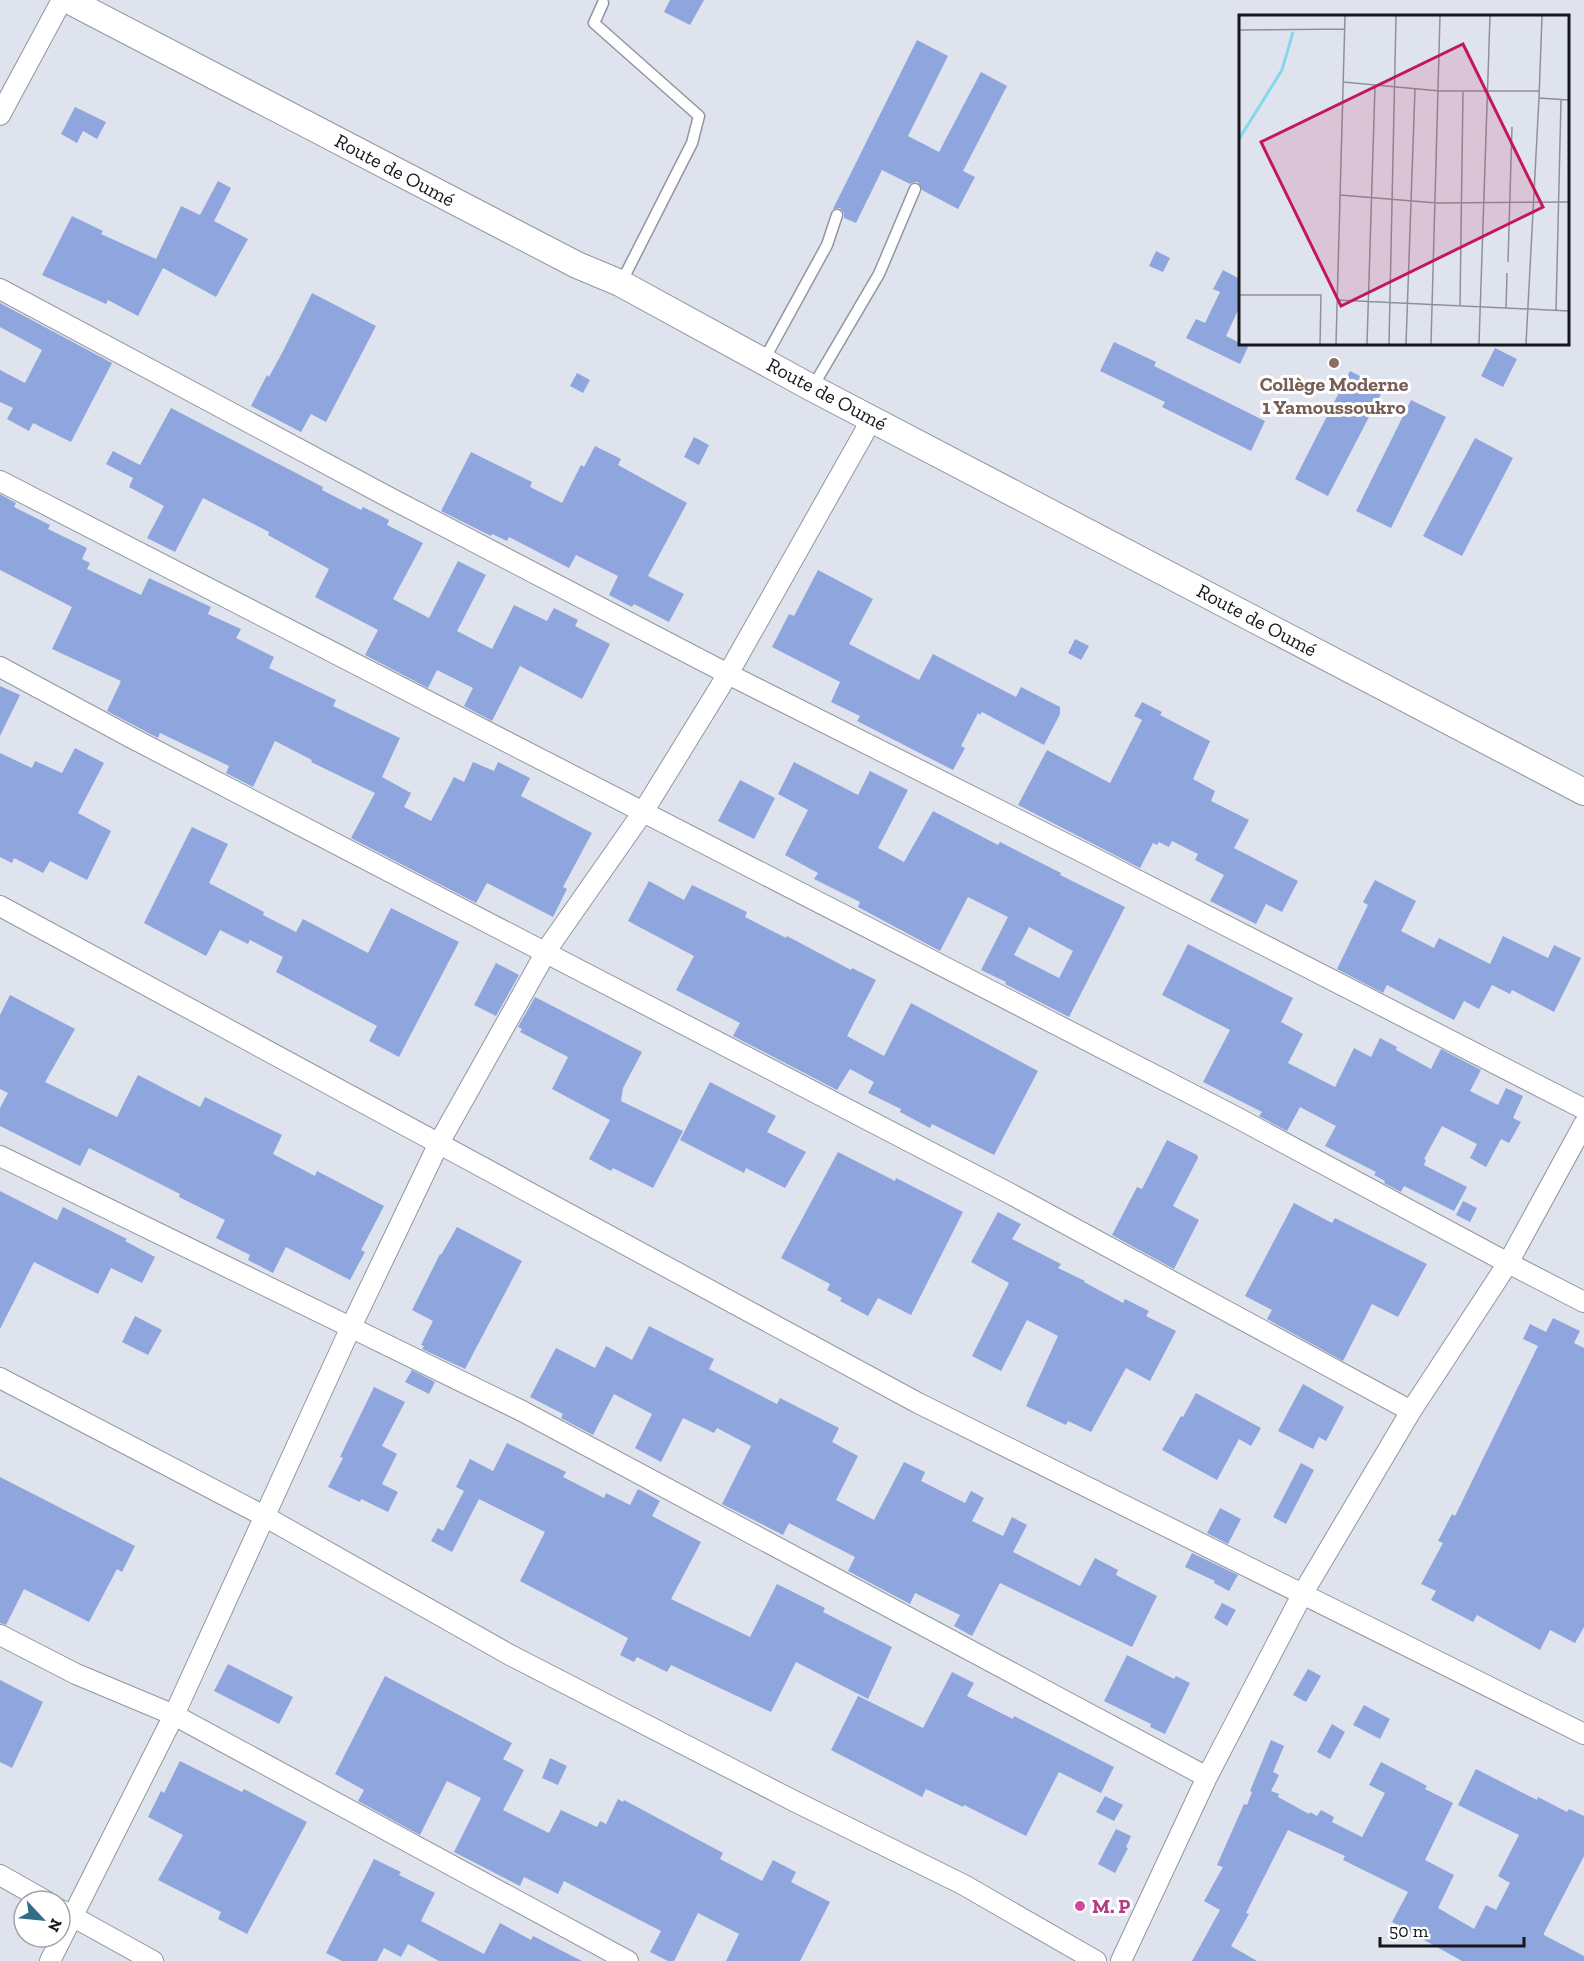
<svg xmlns="http://www.w3.org/2000/svg" width="1584" height="1961" font-family="'Zilla Slab',serif">
	<style>
		.building { fill: #8ea6dd; fill-rule: evenodd }
		.lines { fill: none; stroke-linecap: round; stroke-linejoin: round }
		.service-casing { stroke: #91969f; stroke-width: 13 }
		.minor-casing { stroke: #91969f; stroke-width: 22 }
		.tertiary-casing { stroke: #91969f; stroke-width: 28 }
		.service { stroke: #fff; stroke-width: 10 }
		.minor { stroke: #fff; stroke-width: 20 }
		.tertiary { stroke: #fff; stroke-width: 26 }
		.education-dot { fill: #8d6e63; stroke: #fff; stroke-width: 2 }
		.hotel-dot { fill: #d1479c; stroke: #fff; stroke-width: 2 }
		.labels { text-anchor: middle; dominant-baseline: central; stroke-width: 6; stroke-linejoin: round; paint-order: stroke }
		.street-label { font-size: 20px; fill: #16171b; stroke: #fff }
		.education-label { font-size: 20px; font-weight: bold; fill: #785e54; stroke: #fff }
		.hotel-label { font-size: 20px; font-weight: bold; fill: #b23c85; stroke: #fff; text-anchor: start }
		.inset-river { fill: none; stroke: #85d8ec; stroke-width: 3 }
		.inset-road { fill: none; stroke: #8f9199; stroke-width: 1.5 }
		.view { fill: #c2185b; fill-opacity: 0.15; stroke: #c2185b; stroke-width: 3 }
		.inset-edge { fill: none; stroke: #16171b; stroke-width: 3 }
	</style>
	<rect width="100%" height="100%" fill="#dfe3ed"/>
	<path class="building" d="M 670,0 L 704,0 L 690,25 L 664,12 Z
		M 917,40 L 948,56 L 908,136 L 939,152 L 981,72 L 1007,86 L 963,171 L 975,177 L 958,209 L 922,190 L 918,182 L 914,182 L 910,184 L 882,170 L 856,223 L 844,218 L 844,213 L 840,208 L 833,209 Z
		M 75,107 L 106,122 L 97,139 L 83,131 L 77,143 L 61,134 Z
		M 218,181 L 231,188 L 214,221 L 248,239 L 216,297 L 163,268 L 138,316 L 108,300 L 106,304 L 42,275 L 72,216 L 103,231 L 101,234 L 156,259 L 181,206 L 200,215 Z
		M 1156,251 L 1170,258 L 1163,272 L 1149,266 Z
		M 1223,270 L 1240,279 L 1240,306 L 1226,336 L 1248,347 L 1240,364 L 1186,338 L 1196,319 L 1205,323 L 1220,292 L 1213,289 Z
		M 312,293 L 376,326 L 326,422 L 311,414 L 301,432 L 251,406 L 267,375 L 269,377 L 282,353 Z
		M 0,303 L 112,363 L 71,442 L 33,423 L 29,431 L 7,419 L 13,408 L 0,402 L 0,370 L 25,383 L 42,350 L 0,327 Z
		M 1114,342 L 1156,362 L 1154,366 L 1265,421 L 1251,451 L 1162,407 L 1165,402 L 1100,371 Z
		M 1495,348 L 1517,359 L 1503,387 L 1481,376 Z
		M 1350,371 L 1384,388 L 1328,496 L 1295,479 Z
		M 577,373 L 590,380 L 583,393 L 570,386 Z
		M 1411,400 L 1446,417 L 1391,528 L 1356,511 Z
		M 171,408 L 323,487 L 322,490 L 361,510 L 363,507 L 389,520 L 387,525 L 423,543 L 393,599 L 429,618 L 458,561 L 486,575 L 457,631 L 492,649 L 514,605 L 547,621 L 554,608 L 578,620 L 575,626 L 610,644 L 582,699 L 520,666 L 492,721 L 464,706 L 473,688 L 437,670 L 428,688 L 365,655 L 378,630 L 315,597 L 329,569 L 268,535 L 269,532 L 203,498 L 175,552 L 147,538 L 164,506 L 129,487 L 133,478 L 106,464 L 113,451 L 140,465 Z
		M 694,437 L 709,445 L 699,465 L 684,457 Z
		M 1475,438 L 1513,458 L 1462,556 L 1423,536 Z
		M 595,446 L 621,459 L 618,465 L 687,503 L 648,576 L 684,594 L 669,622 L 634,604 L 632,607 L 609,595 L 618,576 L 576,555 L 569,568 L 509,537 L 507,541 L 492,534 L 491,536 L 441,511 L 471,452 L 532,482 L 530,487 L 562,503 L 581,465 L 584,467 Z
		M 0,494 L 16,503 L 14,507 L 50,525 L 48,529 L 87,548 L 82,559 L 90,563 L 87,569 L 141,595 L 149,578 L 211,607 L 208,614 L 241,629 L 236,638 L 274,657 L 269,668 L 336,700 L 333,706 L 400,738 L 382,777 L 411,793 L 404,807 L 431,821 L 454,777 L 464,782 L 473,762 L 494,771 L 498,762 L 530,778 L 521,796 L 592,833 L 563,887 L 567,889 L 553,917 L 487,883 L 476,903 L 351,838 L 375,793 L 311,762 L 312,760 L 275,741 L 253,787 L 226,773 L 229,766 L 160,733 L 158,738 L 107,711 L 121,681 L 52,649 L 72,607 L 0,570 Z
		M 818,570 L 873,599 L 849,644 L 919,680 L 933,654 L 1016,697 L 1021,687 L 1060,707 L 1060,714 L 1044,745 L 982,712 L 980,715 L 978,713 L 961,746 L 965,748 L 953,770 L 857,721 L 860,716 L 831,702 L 840,682 L 772,647 L 789,614 L 794,616 Z
		M 1075,639 L 1089,646 L 1081,660 L 1068,653 Z
		M 0,686 L 20,695 L 0,736 Z
		M 1142,702 L 1162,712 L 1160,715 L 1210,741 L 1193,779 L 1215,791 L 1211,801 L 1249,820 L 1234,848 L 1298,881 L 1282,912 L 1266,904 L 1256,924 L 1210,901 L 1224,875 L 1195,860 L 1198,854 L 1172,841 L 1169,847 L 1159,842 L 1157,845 L 1153,843 L 1140,868 L 1018,805 L 1047,750 L 1110,783 L 1142,720 L 1134,716 Z
		M 75,748 L 104,763 L 78,813 L 111,831 L 87,880 L 50,861 L 43,873 L 14,858 L 12,863 L 0,857 L 0,753 L 32,768 L 35,761 L 62,773 Z
		M 794,762 L 858,795 L 870,771 L 908,790 L 878,848 L 904,862 L 933,811 L 998,845 L 1000,842 L 1061,873 L 1060,875 L 1125,907 L 1069,1017 L 1005,984 L 1006,982 L 981,970 L 1008,917 L 968,897 L 940,951 L 858,907 L 860,902 L 814,879 L 818,873 L 785,855 L 808,810 L 778,794 ZM 1029,927 L 1073,951 L 1059,978 L 1014,955 Z
		M 740,780 L 775,798 L 754,839 L 718,821 Z
		M 192,827 L 228,844 L 209,883 L 264,912 L 263,915 L 296,932 L 303,919 L 368,953 L 391,908 L 459,942 L 399,1057 L 369,1041 L 377,1026 L 276,972 L 283,957 L 250,940 L 248,944 L 220,930 L 206,956 L 144,923 Z
		M 1375,880 L 1416,901 L 1401,931 L 1434,948 L 1439,938 L 1490,964 L 1503,936 L 1548,958 L 1554,945 L 1581,958 L 1554,1012 L 1512,990 L 1510,994 L 1492,985 L 1479,1009 L 1464,1001 L 1454,1020 L 1387,985 L 1383,993 L 1337,969 L 1368,905 L 1363,902 Z
		M 649,881 L 684,900 L 692,885 L 747,912 L 745,917 L 786,938 L 787,936 L 851,970 L 852,968 L 876,980 L 847,1036 L 884,1056 L 911,1003 L 1038,1071 L 994,1155 L 932,1124 L 930,1128 L 900,1112 L 901,1109 L 868,1093 L 874,1082 L 850,1069 L 837,1090 L 733,1036 L 740,1023 L 676,990 L 694,956 L 628,921 Z
		M 1188,944 L 1293,998 L 1281,1022 L 1303,1034 L 1288,1063 L 1335,1087 L 1354,1048 L 1371,1057 L 1380,1038 L 1397,1047 L 1396,1050 L 1431,1069 L 1441,1049 L 1481,1070 L 1470,1091 L 1498,1105 L 1506,1088 L 1523,1096 L 1513,1118 L 1521,1122 L 1509,1143 L 1501,1139 L 1486,1167 L 1470,1158 L 1477,1144 L 1442,1126 L 1424,1159 L 1426,1160 L 1424,1165 L 1467,1187 L 1454,1211 L 1404,1186 L 1401,1192 L 1384,1183 L 1385,1181 L 1374,1175 L 1376,1172 L 1325,1146 L 1336,1126 L 1300,1107 L 1287,1131 L 1259,1116 L 1262,1112 L 1203,1082 L 1230,1030 L 1162,995 Z
		M 496,963 L 519,975 L 496,1016 L 474,1005 Z
		M 10,995 L 75,1029 L 45,1082 L 117,1117 L 138,1075 L 200,1107 L 205,1097 L 282,1135 L 273,1154 L 315,1176 L 317,1171 L 384,1206 L 361,1250 L 365,1252 L 350,1280 L 286,1247 L 273,1273 L 248,1260 L 250,1255 L 216,1238 L 225,1220 L 179,1197 L 180,1194 L 89,1148 L 80,1166 L 0,1126 L 0,1108 L 8,1093 L 0,1089 L 0,1015 Z
		M 535,997 L 642,1052 L 623,1088 L 621,1101 L 683,1131 L 653,1188 L 613,1168 L 611,1171 L 589,1159 L 610,1120 L 552,1089 L 568,1057 L 520,1032 L 522,1029 L 518,1027 Z
		M 710,1082 L 776,1116 L 767,1132 L 806,1152 L 785,1188 L 746,1168 L 744,1173 L 680,1140 Z
		M 1167,1140 L 1197,1155 L 1198,1158 L 1173,1206 L 1199,1220 L 1174,1269 L 1112,1235 L 1137,1187 L 1142,1189 Z
		M 838,1152 L 895,1181 L 896,1178 L 963,1212 L 911,1315 L 878,1298 L 868,1316 L 840,1301 L 842,1298 L 827,1290 L 830,1284 L 781,1258 Z
		M 0,1191 L 57,1220 L 63,1207 L 127,1239 L 125,1241 L 155,1257 L 142,1283 L 111,1268 L 98,1294 L 34,1262 L 0,1329 Z
		M 1463,1201 L 1477,1208 L 1470,1222 L 1456,1215 Z
		M 1294,1203 L 1332,1223 L 1335,1218 L 1427,1264 L 1398,1317 L 1372,1304 L 1343,1361 L 1267,1319 L 1272,1310 L 1245,1296 Z
		M 998,1212 L 1021,1224 L 1012,1239 L 1061,1264 L 1058,1268 L 1085,1281 L 1084,1282 L 1123,1303 L 1125,1299 L 1149,1311 L 1146,1316 L 1176,1331 L 1150,1381 L 1126,1368 L 1091,1432 L 1068,1421 L 1066,1425 L 1026,1406 L 1058,1336 L 1027,1320 L 1001,1371 L 972,1356 L 1009,1283 L 971,1262 Z
		M 457,1227 L 522,1261 L 465,1369 L 422,1349 L 424,1346 L 421,1345 L 433,1321 L 412,1310 L 440,1254 L 441,1255 Z
		M 135,1316 L 162,1330 L 148,1355 L 122,1342 Z
		M 1553,1318 L 1580,1331 L 1574,1343 L 1584,1348 L 1584,1627 L 1575,1643 L 1550,1630 L 1540,1650 L 1477,1615 L 1473,1622 L 1431,1600 L 1436,1591 L 1421,1584 L 1443,1543 L 1438,1541 L 1452,1514 L 1455,1516 L 1538,1346 L 1523,1339 L 1530,1324 L 1546,1332 Z
		M 649,1326 L 714,1359 L 709,1369 L 777,1404 L 780,1398 L 839,1428 L 832,1442 L 858,1456 L 836,1500 L 874,1520 L 904,1462 L 925,1472 L 921,1481 L 965,1503 L 971,1491 L 984,1498 L 972,1521 L 1003,1536 L 1012,1517 L 1027,1525 L 1013,1552 L 1080,1586 L 1095,1558 L 1118,1570 L 1116,1575 L 1157,1596 L 1132,1647 L 1000,1583 L 972,1636 L 954,1626 L 960,1615 L 915,1593 L 910,1604 L 848,1571 L 855,1557 L 789,1523 L 783,1535 L 722,1504 L 751,1446 L 717,1428 L 714,1433 L 683,1418 L 661,1462 L 635,1448 L 652,1414 L 614,1394 L 593,1435 L 561,1418 L 563,1414 L 530,1397 L 556,1348 L 595,1368 L 606,1346 L 632,1360 Z
		M 412,1370 L 435,1382 L 429,1394 L 405,1382 Z
		M 1303,1384 L 1344,1407 L 1326,1441 L 1319,1437 L 1313,1449 L 1278,1431 Z
		M 374,1387 L 405,1402 L 382,1446 L 397,1454 L 382,1484 L 398,1492 L 388,1512 L 361,1499 L 360,1502 L 328,1487 L 343,1458 L 340,1457 Z
		M 1196,1393 L 1261,1428 L 1251,1446 L 1239,1439 L 1217,1480 L 1162,1450 L 1181,1416 L 1183,1417 Z
		M 507,1443 L 566,1472 L 563,1477 L 604,1498 L 606,1493 L 630,1505 L 638,1489 L 660,1501 L 652,1516 L 701,1542 L 671,1599 L 750,1637 L 777,1584 L 825,1608 L 823,1612 L 892,1647 L 868,1699 L 796,1662 L 771,1712 L 671,1665 L 667,1672 L 637,1657 L 634,1662 L 620,1655 L 628,1638 L 520,1581 L 545,1532 L 479,1499 L 452,1552 L 431,1541 L 438,1528 L 443,1531 L 464,1491 L 456,1487 L 470,1459 L 493,1471 Z
		M 1301,1463 L 1314,1470 L 1286,1524 L 1273,1517 Z
		M 0,1477 L 135,1546 L 122,1572 L 117,1569 L 89,1622 L 24,1589 L 6,1625 L 0,1623 Z
		M 1220,1508 L 1241,1519 L 1228,1544 L 1207,1533 Z
		M 1192,1553 L 1238,1575 L 1229,1591 L 1214,1583 L 1215,1581 L 1185,1567 Z
		M 1222,1603 L 1236,1610 L 1227,1626 L 1214,1618 Z
		M 1127,1655 L 1174,1679 L 1176,1676 L 1190,1683 L 1165,1734 L 1150,1727 L 1151,1724 L 1104,1701 Z
		M 228,1664 L 293,1697 L 279,1724 L 214,1691 Z
		M 1308,1669 L 1321,1676 L 1306,1702 L 1293,1695 Z
		M 952,1672 L 974,1683 L 967,1696 L 1013,1719 L 1014,1716 L 1114,1767 L 1101,1793 L 1059,1772 L 1026,1836 L 964,1805 L 963,1807 L 926,1789 L 922,1797 L 831,1750 L 858,1696 L 923,1728 Z
		M 385,1676 L 512,1743 L 503,1759 L 524,1770 L 503,1810 L 549,1833 L 561,1810 L 597,1827 L 600,1821 L 606,1824 L 618,1799 L 623,1802 L 624,1800 L 723,1853 L 720,1859 L 762,1881 L 773,1860 L 796,1872 L 791,1882 L 830,1902 L 800,1961 L 726,1961 L 739,1934 L 698,1913 L 674,1961 L 668,1961 L 650,1952 L 661,1931 L 595,1897 L 564,1881 L 558,1894 L 524,1877 L 520,1886 L 454,1852 L 481,1798 L 447,1781 L 420,1835 L 358,1801 L 364,1790 L 335,1774 Z
		M 0,1680 L 43,1702 L 12,1768 L 0,1762 Z
		M 1364,1705 L 1390,1719 L 1380,1739 L 1353,1725 Z
		M 1332,1724 L 1345,1732 L 1330,1759 L 1317,1752 Z
		M 1271,1740 L 1284,1746 L 1273,1772 L 1279,1775 L 1271,1791 L 1279,1794 L 1278,1797 L 1309,1814 L 1310,1812 L 1317,1816 L 1321,1810 L 1334,1817 L 1332,1822 L 1362,1837 L 1385,1793 L 1369,1785 L 1381,1762 L 1416,1780 L 1427,1786 L 1425,1789 L 1453,1803 L 1425,1860 L 1454,1875 L 1438,1908 L 1474,1929 L 1486,1905 L 1496,1910 L 1510,1883 L 1498,1876 L 1519,1835 L 1458,1805 L 1476,1769 L 1537,1800 L 1538,1797 L 1567,1812 L 1569,1809 L 1584,1816 L 1584,1856 L 1544,1933 L 1544,1935 L 1584,1956 L 1584,1961 L 1462,1961 L 1392,1922 L 1408,1892 L 1343,1860 L 1345,1856 L 1288,1830 L 1246,1913 L 1249,1914 L 1231,1946 L 1257,1961 L 1192,1961 L 1220,1910 L 1204,1901 L 1223,1867 L 1217,1865 L 1244,1804 L 1247,1805 L 1252,1792 L 1250,1791 Z
		M 550,1758 L 567,1766 L 558,1785 L 542,1778 Z
		M 180,1761 L 242,1792 L 244,1789 L 307,1822 L 247,1934 L 218,1919 L 221,1912 L 158,1880 L 183,1835 L 148,1817 L 161,1791 L 164,1793 Z
		M 1105,1796 L 1123,1805 L 1114,1821 L 1096,1812 Z
		M 1116,1829 L 1131,1836 L 1126,1847 L 1128,1848 L 1115,1873 L 1098,1864 Z
		M 374,1859 L 401,1872 L 399,1875 L 435,1893 L 421,1921 L 484,1954 L 500,1923 L 531,1940 L 533,1936 L 582,1961 L 439,1961 L 408,1944 L 401,1957 L 384,1948 L 377,1961 L 342,1961 L 326,1953 Z"/>
	<g class="lines">
		<defs>
			<path id="service" d="M 603,3 L 594,23 L 699,116 L 692,143 L 621,283
				M 764,360 L 827,245 L 837,215
				M 812,388 L 879,274 L 915,189"/>
			<path id="minor" d="M 0,115 L 62,0
				M 0,289 L 392,499 L 728,674 L 1090,856 L 1584,1109
				M 0,481 L 1234,1116 L 1508,1263 L 1584,1302
				M 0,667 L 130,737 L 1007,1192 L 1411,1411
				M 0,906 L 918,1403 L 1584,1734
				M 0,1156 L 522,1411 L 1207,1777
				M 0,1378 L 264,1516 L 510,1655 L 794,1801 L 964,1885 L 1096,1961
				M 0,1635 L 76,1674 L 174,1715 L 628,1961
				M 0,1875 L 46,1901
				M 61,1910 L 153,1961
				M 50,1961 L 174,1715 L 351,1327 L 439,1143 L 550,945 L 643,812 L 728,674 L 872,419
				M 1121,1961 L 1207,1777 L 1303,1593 L 1411,1411 L 1508,1263 L 1584,1124"/>
			<path id="tertiary" d="M 68,0 L 577,265 L 620,283 L 812,388 L 1584,792"/>
		</defs>
		<use href="#service" class="service-casing"/>
		<use href="#minor" class="minor-casing"/>
		<use href="#tertiary" class="tertiary-casing"/>
		<use href="#service" class="service"/>
		<use href="#minor" class="minor"/>
		<use href="#tertiary" class="tertiary"/>
	</g>
	<circle class="education-dot" cx="1334" cy="363" r="6"/>
	<circle class="hotel-dot" cx="1080" cy="1906" r="6"/>
	<g class="labels">
		<g class="street-label">
			<text transform="translate(395 170) rotate(28)">Route de Oumé</text>
			<text transform="translate(827 394) rotate(28)">Route de Oumé</text>
			<text transform="translate(1257 620) rotate(28)">Route de Oumé</text>
		</g>
		<g class="education-label">
			<text x="1334" y="384">Collège Moderne<tspan x="1334" dy="23">1 Yamoussoukro</tspan></text>
		</g>
		<g class="hotel-label">
			<text x="1092" y="1906">M. P</text>
		</g>
	</g>
	<g transform="translate(1239 15)">
		<rect width="330" height="330" fill="#dfe3ed"/>
		<path class="inset-river" d="M 0,124 L 43,55 L 54,17"/>
		<path class="inset-road" d="M 303,1 L 300,83 L 330,85M 0,15 L 105,14M 104,67 L 201,76 L 301,76M 101,180 L 198,188 L 330,187M 269,247 L 273,112M 0,280 L 82,280 L 81,329M 98,285 L 330,296M 221,290 L 224,77M 267,294 L 268,258M 317,296 L 322,85M 97,329 L 106,1M 128,329 L 136,71M 150,329 L 157,1M 167,329 L 176,74M 192,329 L 201,1M 240,329 L 251,1M 287,329 L 300,83"/>
		<path class="view" d="M 224,29 L 304,192 L 102,291 L 22,127 Z"/>
		<rect width="330" height="330" class="inset-edge"/>
	</g>
	<g transform="translate(42 1919) rotate(116)"><circle r="28" fill="#ffffff" stroke="#a2a2a4" stroke-width="1.5"/>
	<path d="M0-4.5L10 22L0 15L-10 22Z" fill="#326d85"/>
	<text y="-9" font-size="16" font-weight="bold" text-anchor="middle" fill="#16171b">N</text>
	</g>
	<path d="M1380 1937v9h144v-9" fill="none" stroke="#16171b" stroke-width="3"/>
	<text x="1389" y="1937" font-size="18" fill="#16171b" stroke="#ffffff" stroke-width="4.5" paint-order="stroke">50 m</text>
</svg>
